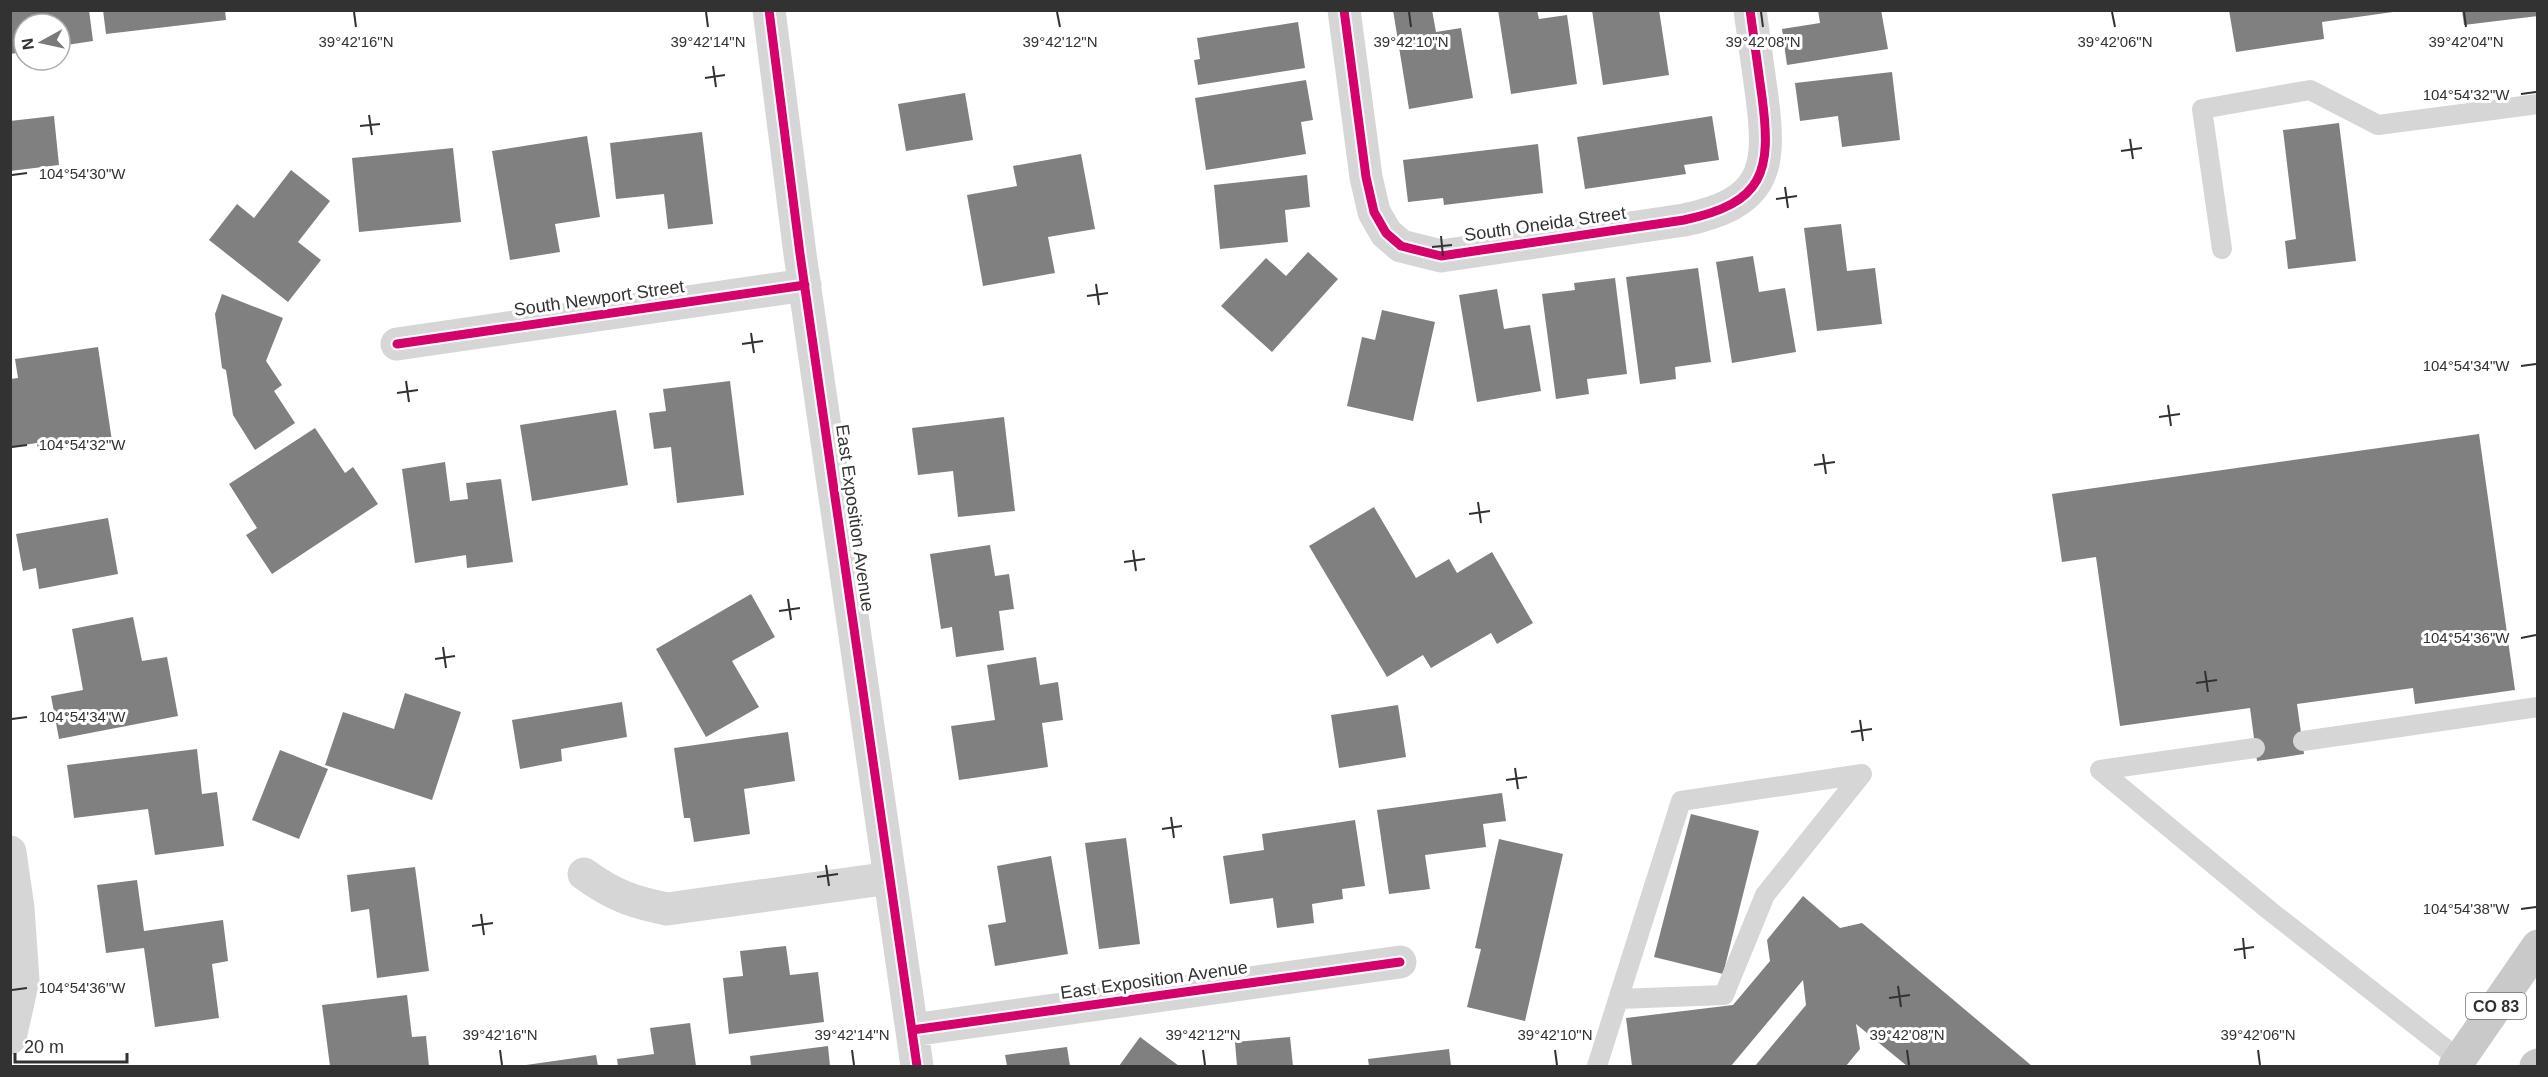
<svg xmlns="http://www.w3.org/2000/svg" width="2548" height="1077" font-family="Arial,sans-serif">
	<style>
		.building { fill: #808080 }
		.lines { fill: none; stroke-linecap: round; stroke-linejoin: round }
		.lane { stroke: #d6d6d6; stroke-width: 20 }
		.street { stroke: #d6d6d6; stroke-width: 33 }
		.primary { stroke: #c9c9c9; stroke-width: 33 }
		.cycleway-casing { stroke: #fff; stroke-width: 13 }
		.cycleway { stroke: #d6006c; stroke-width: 9 }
		.ticks { fill: none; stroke: #323232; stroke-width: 2 }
		.labels { text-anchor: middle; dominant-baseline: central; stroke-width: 6; stroke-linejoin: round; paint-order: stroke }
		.shield { fill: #fff; stroke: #707070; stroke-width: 1.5 }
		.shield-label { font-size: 16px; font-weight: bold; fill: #323232 }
		.street-label { font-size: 18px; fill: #323232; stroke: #fff }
		.ticks-label { font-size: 15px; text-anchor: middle; fill: #323232; stroke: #fff; stroke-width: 6; stroke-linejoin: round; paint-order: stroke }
	</style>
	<rect width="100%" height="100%" fill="#fff"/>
	<path class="building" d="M 10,10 L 89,10 L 93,41 L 60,46 L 60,24 L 24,24 L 24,52 L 10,54 Z
		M 103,10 L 225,10 L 226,20 L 106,34 Z
		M 1393,10 L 1432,10 L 1436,32 L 1461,28 L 1473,98 L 1409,109 Z
		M 1498,10 L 1537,10 L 1539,19 L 1567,15 L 1577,84 L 1511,94 Z
		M 1592,10 L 1659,10 L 1669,75 L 1603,85 Z
		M 1818,10 L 1881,10 L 1888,49 L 1787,65 L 1782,29 L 1820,23 Z
		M 2229,10 L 2393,10 L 2393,12 L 2322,22 L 2324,39 L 2236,52 Z
		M 2462,10 L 2538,10 L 2538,16 L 2464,25 Z
		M 1298,22 L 1305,68 L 1198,85 L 1194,60 L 1200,59 L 1197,38 Z
		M 1892,72 L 1900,140 L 1842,147 L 1838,116 L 1800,121 L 1795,83 Z
		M 1306,80 L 1313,120 L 1301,122 L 1306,154 L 1206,170 L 1195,98 Z
		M 965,93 L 973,140 L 906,151 L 898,104 Z
		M 54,116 L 59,165 L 10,171 L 10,121 Z
		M 1712,116 L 1719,160 L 1684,165 L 1686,174 L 1585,189 L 1577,137 Z
		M 2339,123 L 2356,261 L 2288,269 L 2285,241 L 2296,239 L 2283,130 Z
		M 702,132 L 713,224 L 668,229 L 664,194 L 616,199 L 610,143 Z
		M 587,136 L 600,217 L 555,224 L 560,252 L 510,260 L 492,151 Z
		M 1538,144 L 1543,193 L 1444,205 L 1443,198 L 1408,202 L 1403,160 Z
		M 453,148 L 461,222 L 359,232 L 352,158 Z
		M 1081,154 L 1095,229 L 1048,237 L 1055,273 L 983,286 L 967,195 L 1017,186 L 1013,166 Z
		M 291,170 L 330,201 L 298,242 L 321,260 L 288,302 L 209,240 L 237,204 L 254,218 Z
		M 1307,175 L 1310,207 L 1285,210 L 1288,242 L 1220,249 L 1214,185 Z
		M 1841,224 L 1847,271 L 1875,268 L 1882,324 L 1817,331 L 1804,228 Z
		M 1308,252 L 1338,279 L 1272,352 L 1221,306 L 1266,258 L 1286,276 Z
		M 1753,256 L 1759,292 L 1785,288 L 1796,352 L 1732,363 L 1716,262 Z
		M 1698,268 L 1711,362 L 1675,367 L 1676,379 L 1640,384 L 1626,277 Z
		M 1615,278 L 1627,374 L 1587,379 L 1589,394 L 1556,399 L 1542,294 L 1575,290 L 1574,283 Z
		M 1497,289 L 1504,329 L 1530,325 L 1541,391 L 1477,402 L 1459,295 Z
		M 222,294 L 283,318 L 266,361 L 282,385 L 274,391 L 295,423 L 255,450 L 233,415 L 226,370 L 222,368 L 215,314 Z
		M 1382,310 L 1435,322 L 1413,421 L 1347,406 L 1362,337 L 1375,340 Z
		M 98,347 L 112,441 L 38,452 L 37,443 L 10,447 L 10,379 L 18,378 L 15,359 Z
		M 730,381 L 744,495 L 677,503 L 671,447 L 654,449 L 649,413 L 666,411 L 663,389 Z
		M 616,410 L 628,485 L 532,501 L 520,425 Z
		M 1004,417 L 1015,511 L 958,517 L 953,471 L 918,475 L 912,428 Z
		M 315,428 L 345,473 L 353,467 L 378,504 L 272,574 L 246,535 L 257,528 L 229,484 Z
		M 2479,434 L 2515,690 L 2415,704 L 2413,688 L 2297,704 L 2304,754 L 2257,761 L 2250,708 L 2120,726 L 2096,557 L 2062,562 L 2052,494 Z
		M 445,462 L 450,501 L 468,499 L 466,483 L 501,479 L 513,562 L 467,568 L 466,555 L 415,563 L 402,469 Z
		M 1374,507 L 1416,578 L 1449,559 L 1457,573 L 1492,552 L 1533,623 L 1497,644 L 1491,633 L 1431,668 L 1423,655 L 1387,677 L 1309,546 Z
		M 108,518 L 118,574 L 39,589 L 36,568 L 23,571 L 16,534 Z
		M 990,545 L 995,576 L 1009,574 L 1014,609 L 999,611 L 1004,650 L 956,657 L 952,627 L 941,629 L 930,554 Z
		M 751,594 L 775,637 L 732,661 L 759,707 L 706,737 L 656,649 Z
		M 133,617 L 142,661 L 167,657 L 178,716 L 59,739 L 51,696 L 83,690 L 72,629 Z
		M 1036,657 L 1040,685 L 1058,682 L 1063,720 L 1042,723 L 1048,767 L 959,780 L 951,726 L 995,720 L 987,665 Z
		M 405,693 L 461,712 L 432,800 L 325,765 L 343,712 L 394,729 Z
		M 622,702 L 627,737 L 561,749 L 562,761 L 520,769 L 512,720 Z
		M 1398,705 L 1406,757 L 1339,768 L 1331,715 Z
		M 788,732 L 795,781 L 744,789 L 750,834 L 694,842 L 690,818 L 684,818 L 674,748 Z
		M 197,749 L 202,794 L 217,792 L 224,846 L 155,855 L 148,809 L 74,818 L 67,765 Z
		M 280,750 L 328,769 L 299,839 L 252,820 Z
		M 1502,793 L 1506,821 L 1483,824 L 1486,847 L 1425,855 L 1430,889 L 1389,894 L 1377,810 Z
		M 1691,814 L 1759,831 L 1723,974 L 1654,957 Z
		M 1355,820 L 1365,886 L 1342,889 L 1343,899 L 1312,904 L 1314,923 L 1277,928 L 1273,898 L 1230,904 L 1223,856 L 1264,850 L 1262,834 Z
		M 1126,838 L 1140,944 L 1099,949 L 1085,843 Z
		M 1499,839 L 1563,854 L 1525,1021 L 1467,1007 L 1481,949 L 1475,948 Z
		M 1051,856 L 1068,954 L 995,966 L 988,925 L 1006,922 L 997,866 Z
		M 415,867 L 429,971 L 377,978 L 369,909 L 351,912 L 347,875 Z
		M 137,880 L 144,931 L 223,920 L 228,961 L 212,964 L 219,1018 L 155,1027 L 144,948 L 106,953 L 97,885 Z
		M 1803,896 L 1840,928 L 1862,923 L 2032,1066 L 1907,1066 L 1856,1024 L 1860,1049 L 1846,1066 L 1755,1066 L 1806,1005 L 1803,980 L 1731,1066 L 1632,1066 L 1626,1018 L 1733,1005 L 1770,961 L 1767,940 Z
		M 786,946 L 790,975 L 818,972 L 824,1022 L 729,1034 L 723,978 L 743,976 L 740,951 Z
		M 407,995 L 412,1037 L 426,1036 L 429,1066 L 330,1066 L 322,1005 Z
		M 690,1023 L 696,1066 L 618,1066 L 617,1059 L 654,1054 L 650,1028 Z
		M 1140,1037 L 1179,1066 L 1119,1066 Z
		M 1290,1037 L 1293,1066 L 1237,1066 L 1235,1042 Z
		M 828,1046 L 830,1066 L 751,1066 L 750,1056 Z
		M 1067,1047 L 1070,1066 L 1007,1066 L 1005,1055 Z
		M 1449,1049 L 1451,1066 L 1369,1066 L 1368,1059 Z
		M 596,1055 L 598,1066 L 526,1066 L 526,1065 Z"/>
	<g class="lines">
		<path class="lane" d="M 2222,249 L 2202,109 L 2310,90 L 2378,125 L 2538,104
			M 2303,741 L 2538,707
			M 2100,770 L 2270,911 L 2460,1060
			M 2100,770 L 2255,748
			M 1597,1066 L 1681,801 L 1862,774 L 1765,895 L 1724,995 L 1619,999"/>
		<path class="street" d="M 769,10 L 800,254 L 917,1066
			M 1344,10 L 1366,177 L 1374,212 L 1386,233 L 1401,246 L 1441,256 L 1684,220 C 1764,203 1772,172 1762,97 C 1758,68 1754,39 1750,10
			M 397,344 L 805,285
			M 10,852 L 18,908 L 23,980 L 10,1038
			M 584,874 C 613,895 632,902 667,909 L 890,878
			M 912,1030 L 1400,962"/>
		<path class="primary" d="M 2455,1066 L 2538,946
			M 2536,1066 L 2538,1065"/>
		<defs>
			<path id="cycleway" d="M 769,10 L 800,254 L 917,1066
				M 1344,10 L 1366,177 L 1374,212 L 1386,233 L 1401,246 L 1441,256 L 1684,220 C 1764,203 1772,172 1762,97 C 1758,68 1754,39 1750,10
				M 397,344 L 805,285
				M 912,1030 L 1400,962"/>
		</defs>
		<use href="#cycleway" class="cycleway-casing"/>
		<use href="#cycleway" class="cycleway"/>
	</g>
	<path class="ticks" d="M 354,12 L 356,27M 706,12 L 708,27M 1057,12 L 1060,27M 1409,12 L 1411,27M 1761,12 L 1763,27M 2112,12 L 2115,27M 2464,12 L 2466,27M 713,66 L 716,87M 705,78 L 725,75M 2521,94 L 2536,92M 369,115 L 372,135M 360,126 L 380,124M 2130,139 L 2133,159M 2121,151 L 2142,148M 12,175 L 27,173M 1785,187 L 1788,208M 1776,199 L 1797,196M 1441,236 L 1443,256M 1432,247 L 1452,245M 1096,284 L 1099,305M 1087,296 L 1108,293M 751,333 L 754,353M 742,344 L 763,341M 2521,366 L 2536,364M 406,381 L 409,402M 397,393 L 418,390M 2168,405 L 2171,426M 2159,417 L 2180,414M 12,447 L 27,445M 1823,454 L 1826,474M 1814,465 L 1835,462M 1478,502 L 1481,523M 1469,514 L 1490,511M 1133,550 L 1136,571M 1124,562 L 1145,559M 788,599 L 791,620M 779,611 L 800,608M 2521,638 L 2536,635M 443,647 L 446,668M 435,659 L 455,656M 2205,671 L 2208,692M 2196,683 L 2217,680M 12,719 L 27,717M 1860,720 L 1863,741M 1851,732 L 1872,729M 1515,768 L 1518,789M 1506,780 L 1527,777M 1171,817 L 1174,838M 1162,829 L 1182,826M 826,865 L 829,886M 817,877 L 838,874M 2521,909 L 2536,907M 481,914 L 484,935M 472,926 L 493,923M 2243,938 L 2245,959M 2234,950 L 2254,947M 1898,986 L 1901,1007M 12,990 L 27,988M 1889,998 L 1910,995M 500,1050 L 502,1065M 852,1050 L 854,1065M 1203,1050 L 1205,1065M 1555,1050 L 1557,1065M 1907,1050 L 1909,1065M 2258,1050 L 2260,1065"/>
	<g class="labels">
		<rect class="shield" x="2466" y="993" width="60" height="26" rx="4.5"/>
		<g class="shield-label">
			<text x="2496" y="1006">CO 83</text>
		</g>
		<g class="street-label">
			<text transform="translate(1545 224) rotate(-8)">South Oneida Street</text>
			<text transform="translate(599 298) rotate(-8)">South Newport Street</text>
			<text transform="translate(855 518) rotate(82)">East Exposition Avenue</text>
			<text transform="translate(1154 980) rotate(-8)">East Exposition Avenue</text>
		</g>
	</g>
	<g class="ticks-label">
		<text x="356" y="47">39°42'16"N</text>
		<text x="708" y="47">39°42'14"N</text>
		<text x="1060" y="47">39°42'12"N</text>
		<text x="1411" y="47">39°42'10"N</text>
		<text x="1763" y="47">39°42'08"N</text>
		<text x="2115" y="47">39°42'06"N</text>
		<text x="2466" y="47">39°42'04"N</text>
		<text x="2466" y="100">104°54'32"W</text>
		<text x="82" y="179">104°54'30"W</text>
		<text x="2466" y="371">104°54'34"W</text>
		<text x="82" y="450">104°54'32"W</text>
		<text x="2466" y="643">104°54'36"W</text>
		<text x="82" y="722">104°54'34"W</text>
		<text x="2466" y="914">104°54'38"W</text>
		<text x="82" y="993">104°54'36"W</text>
		<text x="500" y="1040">39°42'16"N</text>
		<text x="852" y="1040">39°42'14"N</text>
		<text x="1203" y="1040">39°42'12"N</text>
		<text x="1555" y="1040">39°42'10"N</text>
		<text x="1907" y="1040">39°42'08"N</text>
		<text x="2258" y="1040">39°42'06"N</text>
	</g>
	<rect width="2548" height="1077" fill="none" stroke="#323232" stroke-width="24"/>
	<g transform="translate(42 42) rotate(262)"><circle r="28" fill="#ffffff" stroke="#adadad" stroke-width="1.5"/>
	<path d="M0-4.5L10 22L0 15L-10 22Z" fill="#7a7a7a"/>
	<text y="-9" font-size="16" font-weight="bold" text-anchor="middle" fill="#323232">N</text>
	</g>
	<path d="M15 1053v9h112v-9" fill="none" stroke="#323232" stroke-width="3"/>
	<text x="24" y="1053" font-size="18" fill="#323232" stroke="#ffffff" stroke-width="4.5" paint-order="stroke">20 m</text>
</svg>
